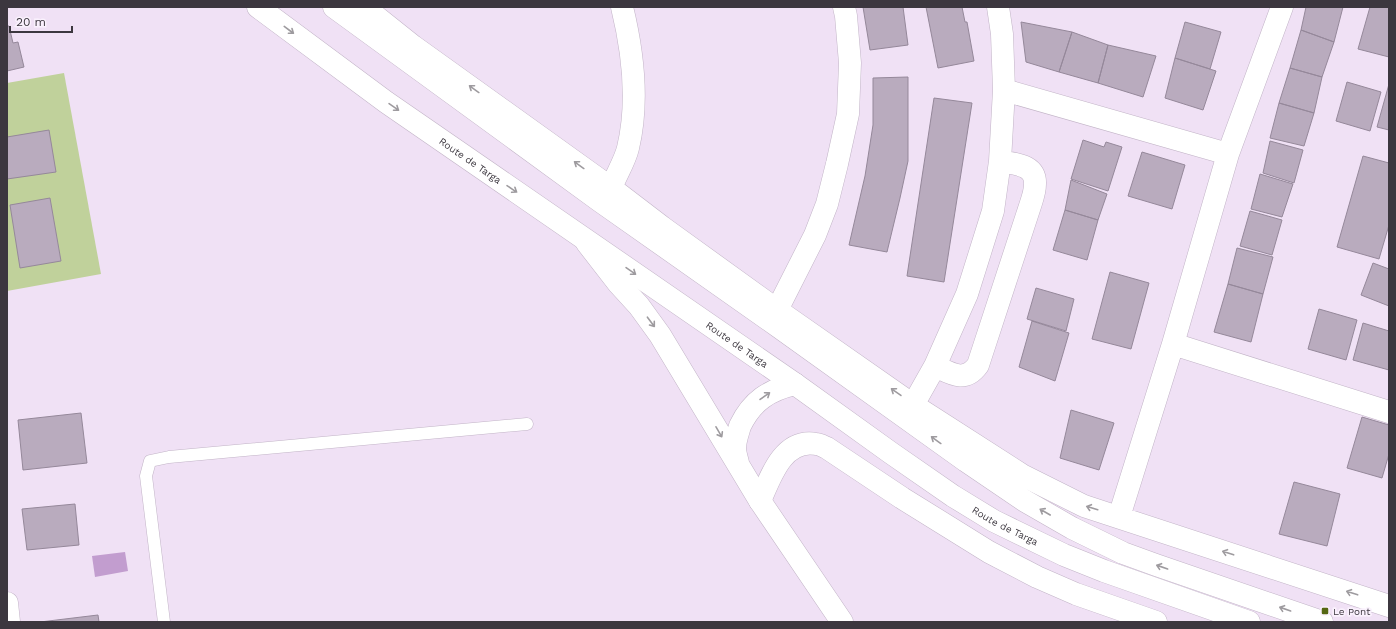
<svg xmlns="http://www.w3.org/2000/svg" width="1396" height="629" font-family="'Work Sans',sans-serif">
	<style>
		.green { fill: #c0d19b }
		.water { fill: #c29dcf }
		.building { fill: #b9abbe; stroke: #95889a }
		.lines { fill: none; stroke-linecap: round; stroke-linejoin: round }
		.service-casing { stroke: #c2b4c7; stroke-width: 13 }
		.minor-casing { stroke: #c2b4c7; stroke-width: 23 }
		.tertiary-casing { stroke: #c2b4c7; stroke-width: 23 }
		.secondary-casing { stroke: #c2b4c7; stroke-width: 23 }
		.service { stroke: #fff; stroke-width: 12 }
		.minor { stroke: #fff; stroke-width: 22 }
		.tertiary { stroke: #fff; stroke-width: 22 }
		.secondary { stroke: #fff; stroke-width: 22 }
		.oneway { stroke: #9e9b9f }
		.poi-dot { fill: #556713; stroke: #faf1fd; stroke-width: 1.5 }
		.labels { text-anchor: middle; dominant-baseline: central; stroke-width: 3.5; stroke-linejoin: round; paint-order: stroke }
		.street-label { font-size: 10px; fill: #3c373f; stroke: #faf1fd }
		.poi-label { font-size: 10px; fill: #3c373f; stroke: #faf1fd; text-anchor: start }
	</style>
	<rect width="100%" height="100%" fill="#f0e1f5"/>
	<path class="green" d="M 64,73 L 101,274 L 7,291 L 7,83 Z"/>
	<path class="water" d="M 125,552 L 128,571 L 95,577 L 92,556 Z"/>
	<path class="building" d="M 863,7 L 903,7 L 908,45 L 870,50 Z
		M 926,7 L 962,7 L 965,22 L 967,22 L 974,61 L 938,68 Z
		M 1306,7 L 1343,7 L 1334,42 L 1301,30 Z
		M 1370,7 L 1389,7 L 1389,57 L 1358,49 Z
		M 1021,22 L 1072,32 L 1059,72 L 1026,62 Z
		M 1185,22 L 1221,32 L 1210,69 L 1175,58 Z
		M 7,26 L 9,26 L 13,43 L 18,42 L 24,67 L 7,71 Z
		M 1301,30 L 1334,42 L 1322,77 L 1290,68 Z
		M 1072,32 L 1108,45 L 1098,83 L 1059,72 Z
		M 1108,45 L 1156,56 L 1143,97 L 1098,83 Z
		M 1175,58 L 1216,71 L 1203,110 L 1165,98 Z
		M 1290,68 L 1322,77 L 1314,113 L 1279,103 Z
		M 908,77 L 908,161 L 900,198 L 887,252 L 849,245 L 865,176 L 873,125 L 873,78 Z
		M 1347,82 L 1381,92 L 1370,131 L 1336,121 Z
		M 1389,84 L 1389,130 L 1377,127 Z
		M 934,98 L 972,103 L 944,282 L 907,276 Z
		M 1279,103 L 1314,113 L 1304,146 L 1270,138 Z
		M 49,130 L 56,172 L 7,179 L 7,137 Z
		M 1083,140 L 1104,147 L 1106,142 L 1122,147 L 1108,191 L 1071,179 Z
		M 1270,141 L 1303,150 L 1294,183 L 1263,173 Z
		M 1142,152 L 1185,165 L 1172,209 L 1128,196 Z
		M 1363,156 L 1389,163 L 1389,225 L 1379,259 L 1337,247 Z
		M 1260,174 L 1293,184 L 1282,217 L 1251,209 Z
		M 1071,180 L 1107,194 L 1098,220 L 1065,210 Z
		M 50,198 L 61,261 L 20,268 L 10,205 Z
		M 1065,210 L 1098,220 L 1087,260 L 1053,250 Z
		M 1250,211 L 1282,220 L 1272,255 L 1240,246 Z
		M 1237,248 L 1273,257 L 1263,294 L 1228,284 Z
		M 1373,263 L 1389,269 L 1389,306 L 1361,295 Z
		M 1110,272 L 1149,283 L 1131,349 L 1092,339 Z
		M 1228,284 L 1263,294 L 1251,342 L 1214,332 Z
		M 1036,288 L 1074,299 L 1066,331 L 1027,319 Z
		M 1319,309 L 1357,320 L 1346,360 L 1308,349 Z
		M 1032,321 L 1069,333 L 1055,381 L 1019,367 Z
		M 1363,323 L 1389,331 L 1389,370 L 1353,360 Z
		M 1071,410 L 1114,423 L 1099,470 L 1060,458 Z
		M 81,413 L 87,463 L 23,470 L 18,420 Z
		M 1362,417 L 1389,425 L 1389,454 L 1382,478 L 1347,468 Z
		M 1294,482 L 1340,494 L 1327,546 L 1279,534 Z
		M 75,504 L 79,545 L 27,550 L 22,509 Z
		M 98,615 L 99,622 L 40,622 Z"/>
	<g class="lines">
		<defs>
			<path id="service" d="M 164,622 L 146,476 L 150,461 L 169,457 L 527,424"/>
			<path id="minor" d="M 364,7 L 413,46 L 611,188 L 662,227 L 777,310 L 913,405 L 1022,475 L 1084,506 L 1389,606
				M 1004,90 L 1228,154
				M 611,188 C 616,175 625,161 628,148 C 639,102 633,52 622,7
				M 777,310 L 815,235 L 827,204 L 837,164 L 848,114 L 850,63 L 846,16 L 844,7
				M 1173,344 L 1389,412
				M 935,366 C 952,374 965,383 978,365 L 1031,203 C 1033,197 1035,190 1035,184 C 1036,164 1014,164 1000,161
				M 913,405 L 935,366 L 967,294 L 993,211 L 1000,161 L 1004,90 L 1002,34 L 998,7
				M 760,501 C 770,478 783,438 816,444 C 820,444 824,447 827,448 L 902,498 L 989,552 L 1037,577 L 1076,594 L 1156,622
				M 1119,517 L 1173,344 L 1228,154 L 1282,7
				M 7,603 L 9,622"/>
			<path id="tertiary" d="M 587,243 L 618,283 L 639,306 L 660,335 L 760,501 L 842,622
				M 738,463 C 737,458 735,453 735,448 C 735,441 738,433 740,426 C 752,401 769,390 795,384"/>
			<g id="secondary">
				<path id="s1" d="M 258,7 L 386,102 L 795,384 L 891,453 L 953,496 L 994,521 L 1064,555 L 1104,571 L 1249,622"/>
				<path d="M 334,7 L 600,201 L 779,327 L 966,461 L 1025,501 L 1072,528 L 1123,553 L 1156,565 L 1322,622"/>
			</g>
		</defs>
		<use href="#service" class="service-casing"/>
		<use href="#minor" class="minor-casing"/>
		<use href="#tertiary" class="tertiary-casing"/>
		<use href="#secondary" class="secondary-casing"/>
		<use href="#service" class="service"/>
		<use href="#minor" class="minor"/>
		<use href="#tertiary" class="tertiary"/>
		<use href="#secondary" class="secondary"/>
	</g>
	<defs><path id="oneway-shaft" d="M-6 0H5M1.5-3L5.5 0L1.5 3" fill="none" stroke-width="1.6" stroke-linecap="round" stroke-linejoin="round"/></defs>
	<g class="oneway">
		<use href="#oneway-shaft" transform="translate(289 30) rotate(37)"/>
		<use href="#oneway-shaft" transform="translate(474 89) rotate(-144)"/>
		<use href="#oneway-shaft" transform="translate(394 107) rotate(35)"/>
		<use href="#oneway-shaft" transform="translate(579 165) rotate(-144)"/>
		<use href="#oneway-shaft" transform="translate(512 189) rotate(34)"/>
		<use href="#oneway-shaft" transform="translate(631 271) rotate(35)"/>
		<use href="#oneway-shaft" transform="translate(651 322) rotate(53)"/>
		<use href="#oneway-shaft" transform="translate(896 392) rotate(-145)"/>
		<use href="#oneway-shaft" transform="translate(765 396) rotate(-35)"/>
		<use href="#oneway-shaft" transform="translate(719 432) rotate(60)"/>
		<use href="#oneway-shaft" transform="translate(936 440) rotate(-144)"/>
		<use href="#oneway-shaft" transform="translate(1092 508) rotate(-163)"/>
		<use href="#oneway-shaft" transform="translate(1045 512) rotate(-150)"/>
		<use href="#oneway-shaft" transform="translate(1228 553) rotate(-162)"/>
		<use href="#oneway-shaft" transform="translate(1162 567) rotate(-161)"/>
		<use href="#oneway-shaft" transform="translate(1352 593) rotate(-162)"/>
		<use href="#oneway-shaft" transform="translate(1285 609) rotate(-161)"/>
	</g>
	<rect class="poi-dot" x="1321" y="607" width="8" height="8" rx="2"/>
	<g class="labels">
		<g class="street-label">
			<text stroke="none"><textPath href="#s1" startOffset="262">Route de Targa</textPath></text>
			<text stroke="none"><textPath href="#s1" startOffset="586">Route de Targa</textPath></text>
			<text stroke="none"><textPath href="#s1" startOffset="910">Route de Targa</textPath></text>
		</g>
		<g class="poi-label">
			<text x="1333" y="611">Le Pont</text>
		</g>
	</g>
	<rect width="1396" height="629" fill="none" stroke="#3c373f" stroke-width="16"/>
	<path d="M10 26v6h62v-6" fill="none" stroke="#3c373f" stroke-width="2"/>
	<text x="16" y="26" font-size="12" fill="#3c373f" stroke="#faf1fd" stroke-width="3" paint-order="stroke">20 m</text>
</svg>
